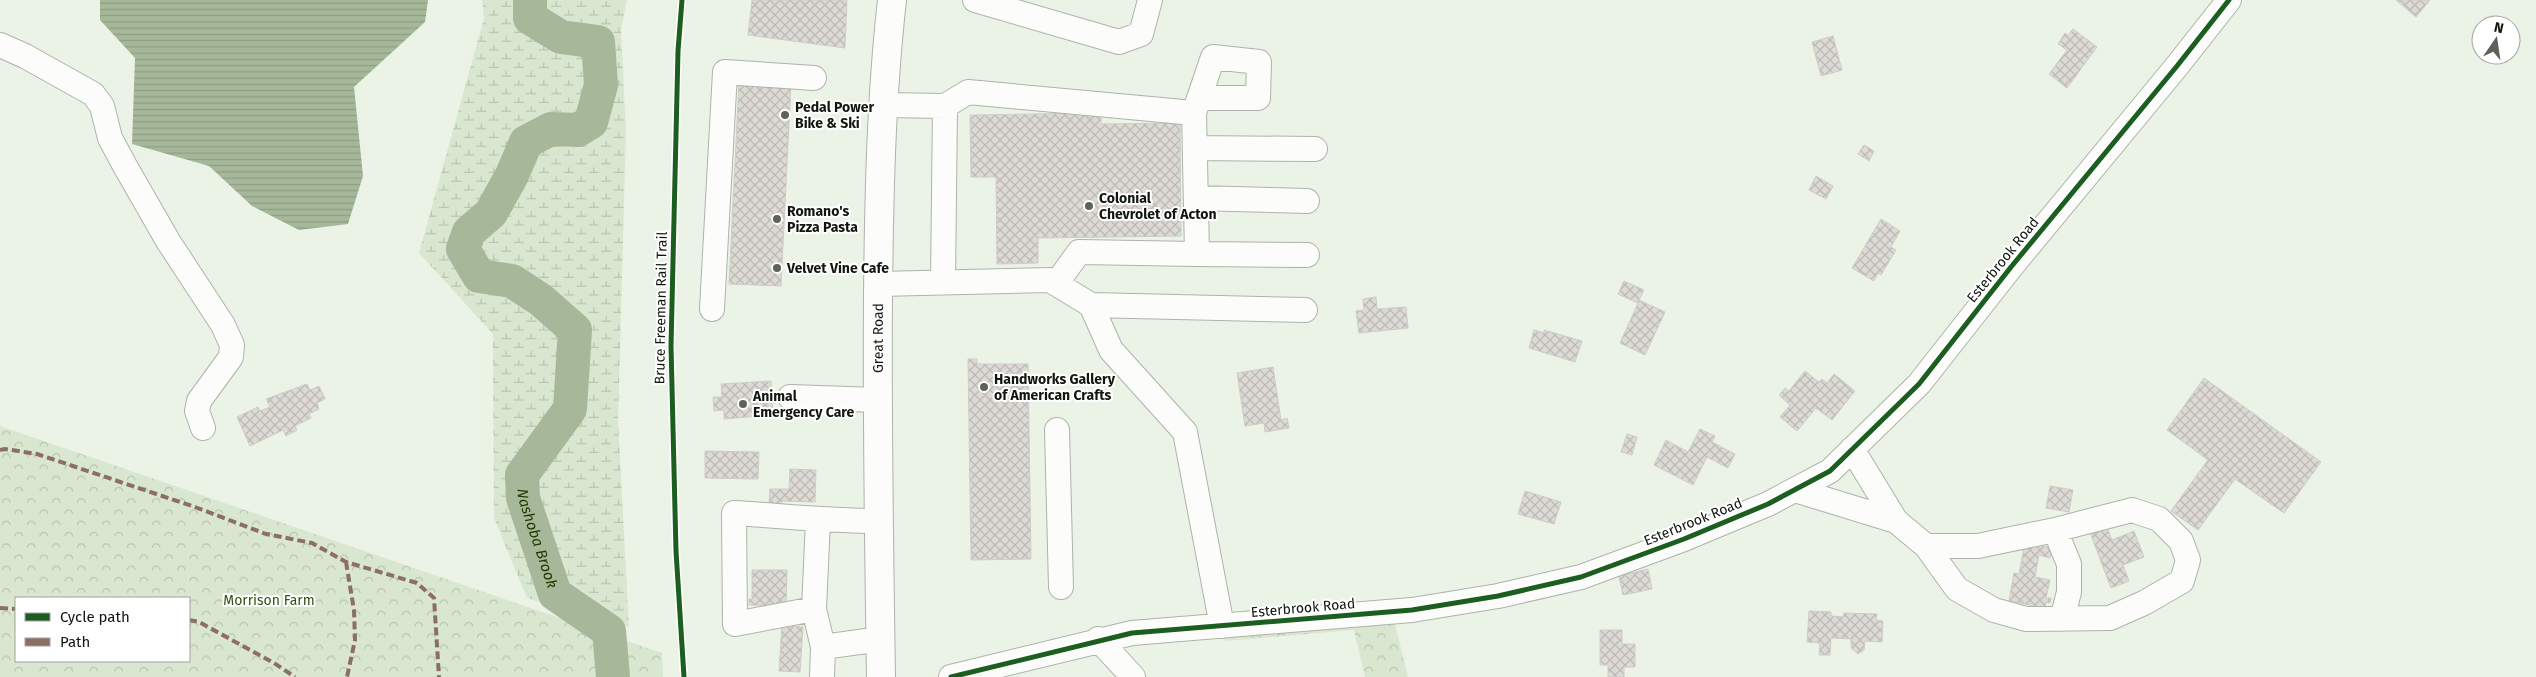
<svg xmlns="http://www.w3.org/2000/svg" width="2536" height="677" font-family="'Fira Sans',sans-serif">
	<style>
		.wetland { fill: url(#wetland-marsh) }
		.park { fill: url(#park-crowns); fill-rule: evenodd }
		.water { fill: url(#water-rules) }
		.lines { fill: none; stroke-linecap: round; stroke-linejoin: round }
		.river { stroke: #a6b899; stroke-width: 34 }
		.building { fill: url(#building-cross-hatch); stroke: #ceccc8 }
		.minor-casing { stroke: #adb3a9; stroke-width: 26 }
		.major-casing { stroke: #adb3a9; stroke-width: 30 }
		.minor { stroke: #fcfdfb; stroke-width: 24 }
		.major { stroke: #fcfdfb; stroke-width: 28 }
		.quiet { stroke: #8d6e63; stroke-width: 4; stroke-dasharray: 8 4; stroke-linecap: butt }
		.cycleway-casing { stroke: #fff; stroke-width: 8 }
		.cycleway { stroke: #1b5e20; stroke-width: 5 }
		.poi-dot { fill: #5d635a; stroke: #fff; stroke-width: 2 }
		.labels { text-anchor: middle; dominant-baseline: central; stroke-width: 4; stroke-linejoin: round; paint-order: stroke }
		.poi-label { font-size: 14px; font-weight: bold; fill: #11160e; stroke: #fff; text-anchor: start }
		.street-label { font-size: 14px; fill: #11160e; stroke: #fff }
		.park-label { font-size: 14px; fill: #324f16; stroke: #fff }
		.water-label { font-size: 15px; font-style: italic; fill: #1e3900; stroke: #fff }
	</style>
	<defs>
		<pattern id="wetland-marsh" width="20" height="14" patternUnits="userSpaceOnUse" patternTransform="scale(1.25)"><rect width="20" height="14" fill="#d9e6d0"/><path d="M1 5h8M5 5V1M11 12h8M15 12V8" fill="none" stroke="#b9c5b1"/></pattern>
		<pattern id="park-crowns" width="20" height="18" patternUnits="userSpaceOnUse" patternTransform="scale(1.25)"><rect width="20" height="18" fill="#d9e6d0"/><path d="M2 6a3 3 0 1 1 6 0M12 15a3 3 0 1 1 6 0" fill="none" stroke="#b9c5b1"/></pattern>
		<pattern id="water-rules" width="6" height="5" patternUnits="userSpaceOnUse" patternTransform="scale(1.25)"><rect width="6" height="5" fill="#a6b899"/><path d="M0 2.5h6" fill="none" stroke="#8e9d83"/></pattern>
		<pattern id="building-cross-hatch" width="8" height="8" patternUnits="userSpaceOnUse" patternTransform="scale(1.25)"><rect width="8" height="8" fill="#dddad6"/><path d="M0 0l8 8M0 8l8-8" fill="none" stroke="#bdbab6"/></pattern>
	</defs>
	<rect width="100%" height="100%" fill="#ebf3e6"/>
	<path class="wetland" d="M 482,0 L 627,0 L 621,30 L 626,131 L 618,421 L 629,627 L 527,598 L 494,518 L 493,334 L 419,253 L 484,18 Z"/>
	<path class="park" d="M 0,426 L 662,653 L 663,677 L 0,677 ZM 16,598 L 189,598 L 189,661 L 16,661 Z
		M 1395,624 L 1408,677 L 1365,677 L 1354,630 L 1225,641 L 1224,637 Z"/>
	<path class="water" d="M 100,0 L 428,0 L 425,22 L 354,87 L 363,176 L 348,224 L 299,230 L 252,206 L 209,166 L 132,144 L 135,58 L 100,20 Z"/>
	<g class="lines">
		<path class="river" id="s1" d="M 530,0 L 530,18 L 561,37 L 598,42 L 601,85 L 591,122 L 578,130 L 551,129 L 526,142 L 512,175 L 491,213 L 469,232 L 463,249 L 479,276 L 512,281 L 541,300 L 575,330 L 570,409 L 522,475 L 523,498 L 555,594 L 609,631 L 613,677"/>
	</g>
	<path class="building" d="M 752,0 L 847,0 L 845,48 L 748,35 Z
		M 2396,0 L 2430,0 L 2416,17 Z
		M 2073,29 L 2097,47 L 2067,88 L 2049,74 L 2067,50 L 2058,44 L 2065,33 L 2068,35 Z
		M 1833,36 L 1842,70 L 1821,76 L 1812,42 Z
		M 739,81 L 791,84 L 781,286 L 729,284 Z
		M 1101,113 L 1101,124 L 1180,123 L 1181,236 L 1038,238 L 1038,263 L 997,264 L 996,177 L 971,177 L 970,115 Z
		M 1864,145 L 1874,151 L 1869,161 L 1858,154 Z
		M 1816,176 L 1833,186 L 1826,199 L 1809,190 Z
		M 1881,219 L 1900,231 L 1891,247 L 1896,250 L 1881,275 L 1878,273 L 1874,281 L 1852,268 Z
		M 1624,281 L 1644,290 L 1639,300 L 1665,312 L 1645,355 L 1620,343 L 1638,303 L 1618,294 Z
		M 1376,297 L 1377,309 L 1406,307 L 1408,328 L 1359,333 L 1356,311 L 1364,310 L 1363,299 Z
		M 1534,330 L 1544,333 L 1544,330 L 1582,341 L 1575,362 L 1529,348 Z
		M 968,359 L 977,359 L 977,364 L 1028,364 L 1031,559 L 971,560 Z
		M 1273,367 L 1281,420 L 1287,418 L 1289,428 L 1265,432 L 1264,423 L 1245,426 L 1237,373 Z
		M 1805,371 L 1819,382 L 1822,379 L 1827,383 L 1834,374 L 1855,391 L 1832,420 L 1816,408 L 1797,431 L 1780,417 L 1790,405 L 1779,395 L 1785,388 L 1789,391 Z
		M 2204,378 L 2321,462 L 2284,513 L 2235,479 L 2198,530 L 2171,511 L 2208,460 L 2167,430 Z
		M 771,381 L 773,415 L 724,419 L 724,410 L 714,411 L 713,397 L 722,397 L 721,384 Z
		M 307,384 L 310,390 L 319,386 L 325,399 L 317,403 L 319,409 L 309,414 L 311,418 L 295,426 L 297,430 L 286,436 L 283,430 L 250,446 L 237,417 L 258,407 L 260,411 L 270,407 L 266,399 Z
		M 1700,429 L 1715,436 L 1712,442 L 1735,454 L 1728,468 L 1707,457 L 1693,485 L 1654,465 L 1666,440 L 1688,452 Z
		M 1627,434 L 1637,437 L 1632,455 L 1621,452 Z
		M 705,451 L 759,452 L 758,479 L 705,478 Z
		M 790,469 L 816,470 L 815,502 L 782,501 L 782,504 L 769,503 L 770,489 L 789,489 Z
		M 2050,486 L 2073,490 L 2069,512 L 2046,508 Z
		M 1525,491 L 1561,502 L 1554,524 L 1518,514 Z
		M 2106,524 L 2112,540 L 2134,531 L 2144,557 L 2123,565 L 2129,581 L 2111,588 L 2089,530 Z
		M 2025,542 L 2052,548 L 2050,558 L 2039,555 L 2035,577 L 2050,580 L 2046,598 L 2051,598 L 2050,603 L 2046,602 L 2045,608 L 2009,601 L 2014,573 L 2019,574 Z
		M 1648,569 L 1652,589 L 1623,595 L 1619,576 Z
		M 752,570 L 787,570 L 786,606 L 749,605 L 749,599 L 752,599 Z
		M 1809,611 L 1831,612 L 1831,616 L 1843,617 L 1844,613 L 1877,614 L 1876,620 L 1883,621 L 1882,642 L 1865,641 L 1864,650 L 1858,654 L 1851,648 L 1851,639 L 1831,638 L 1830,655 L 1819,655 L 1820,643 L 1807,642 Z
		M 782,625 L 803,627 L 800,672 L 779,671 Z
		M 1600,630 L 1622,630 L 1622,644 L 1635,644 L 1635,667 L 1624,667 L 1624,677 L 1608,677 L 1608,665 L 1600,665 Z"/>
	<g class="lines">
		<defs>
			<path id="minor" d="M 975,0 L 1119,42 L 1141,34 L 1150,0
				M 0,45 L 25,56 L 93,94 L 102,106 L 110,138 L 125,166 L 168,241 L 223,325 L 232,345 L 231,357 L 199,401 L 197,411 L 203,428
				M 883,105 L 945,106 L 943,282
				M 945,106 L 968,92 L 1194,113 L 1197,254 L 1079,252 L 1056,284
				M 1194,113 L 1213,57 L 1259,62 L 1258,98 L 1199,98
				M 1195,148 L 1315,149
				M 1196,198 L 1307,201
				M 1197,254 L 1307,255
				M 879,284 L 1050,280 L 1091,305 L 1111,350 L 1185,432 L 1222,626
				M 1091,305 L 1305,310
				M 712,309 L 725,72 L 814,78
				M 790,397 L 878,400
				M 1057,430 L 1061,587
				M 1852,449 L 1896,521 L 1926,546 L 1978,546 L 2055,530 L 2132,510 L 2159,519 L 2181,541 L 2188,560 L 2182,581 L 2144,603 L 2110,618 L 2026,619 L 1994,610 L 1957,589 L 1926,546
				M 1795,490 L 1896,521
				M 818,520 L 814,609 L 823,647 L 822,677
				M 2055,530 L 2069,564 L 2069,592 L 2062,619
				M 814,609 L 735,624 L 734,513 C 783,516 830,521 879,521
				M 1098,639 L 1133,677
				M 823,647 L 881,639
				M 951,677 L 1132,633 L 1412,610 L 1498,596 L 1581,577 L 1684,539 L 1768,504 L 1830,471 L 1919,384 L 2011,267 L 2177,66 L 2229,0"/>
			<g id="major">
				<path id="s2" d="M 881,677 C 879,550 877,422 878,295 C 879,196 881,98 892,0"/>
			</g>
		</defs>
		<use href="#minor" class="minor-casing"/>
		<use href="#major" class="major-casing"/>
		<use href="#minor" class="minor"/>
		<use href="#major" class="major"/>
		<path class="quiet" d="M 0,450 L 5,449 L 37,454 L 195,507 L 266,534 L 312,543 L 346,562 L 417,583 L 434,598 L 439,677
			M 346,562 L 354,610 L 355,640 L 347,677
			M 0,608 L 16,609
			M 189,620 L 199,622 L 274,663 L 295,677"/>
		<defs>
			<path id="cycleway" d="M 682,0 L 678,51 L 671,346 L 676,551 L 684,677
				M 951,677 L 1132,633 L 1412,610 L 1498,596 L 1581,577 L 1684,539 L 1768,504 L 1830,471 L 1919,384 L 2011,267 L 2177,66 L 2229,0"/>
		</defs>
		<use href="#cycleway" class="cycleway-casing"/>
		<use href="#cycleway" class="cycleway"/>
	</g>
	<g class="poi-dot">
		<circle cx="785" cy="115" r="5"/>
		<circle cx="1089" cy="206" r="5"/>
		<circle cx="777" cy="219" r="5"/>
		<circle cx="777" cy="268" r="5"/>
		<circle cx="984" cy="387" r="5"/>
		<circle cx="743" cy="404" r="5"/>
	</g>
	<g class="labels">
		<g class="poi-label">
			<text x="795" y="107">Pedal Power<tspan x="795" dy="16">Bike &amp; Ski</tspan></text>
			<text x="1099" y="198">Colonial<tspan x="1099" dy="16">Chevrolet of Acton</tspan></text>
			<text x="787" y="211">Romano's<tspan x="787" dy="16">Pizza Pasta</tspan></text>
			<text x="787" y="268">Velvet Vine Cafe</text>
			<text x="994" y="379">Handworks Gallery<tspan x="994" dy="16">of American Crafts</tspan></text>
			<text x="753" y="396">Animal<tspan x="753" dy="16">Emergency Care</tspan></text>
		</g>
		<g class="street-label">
			<text transform="translate(2003 260) rotate(-51)">Esterbrook Road</text>
			<text transform="translate(661 308) rotate(-89)">Bruce Freeman Rail Trail</text>
			<text stroke="none"><textPath href="#s2" startOffset="339">Great Road</textPath></text>
			<text transform="translate(1693 522) rotate(-22)">Esterbrook Road</text>
			<text transform="translate(1303 608) rotate(-5)">Esterbrook Road</text>
		</g>
		<g class="park-label">
			<text x="269" y="600">Morrison Farm</text>
		</g>
		<g class="water-label">
			<text stroke="none"><textPath href="#s1" startOffset="741">Nashoba Brook</textPath></text>
		</g>
	</g>
	<rect x="15" y="597" width="175" height="65" fill="#ffffff" stroke="#a0a29f"/>
	<rect x="25" y="613" width="25" height="8" fill="#1b5e20" stroke="#a0a29f"/>
	<text x="60" y="622" font-size="15" fill="#11160e">Cycle path</text>
	<rect x="25" y="638" width="25" height="8" fill="#8d6e63" stroke="#a0a29f"/>
	<text x="60" y="647" font-size="15" fill="#11160e">Path</text>
	<g transform="translate(2496 40) rotate(13)"><circle r="24" fill="#ffffff" stroke="#a0a29f"/>
	<path d="M0-4L9 19L0 12L-9 19Z" fill="#5d635a"/>
	<text y="-8" font-size="14" font-weight="bold" text-anchor="middle" fill="#11160e">N</text>
	</g>
</svg>
